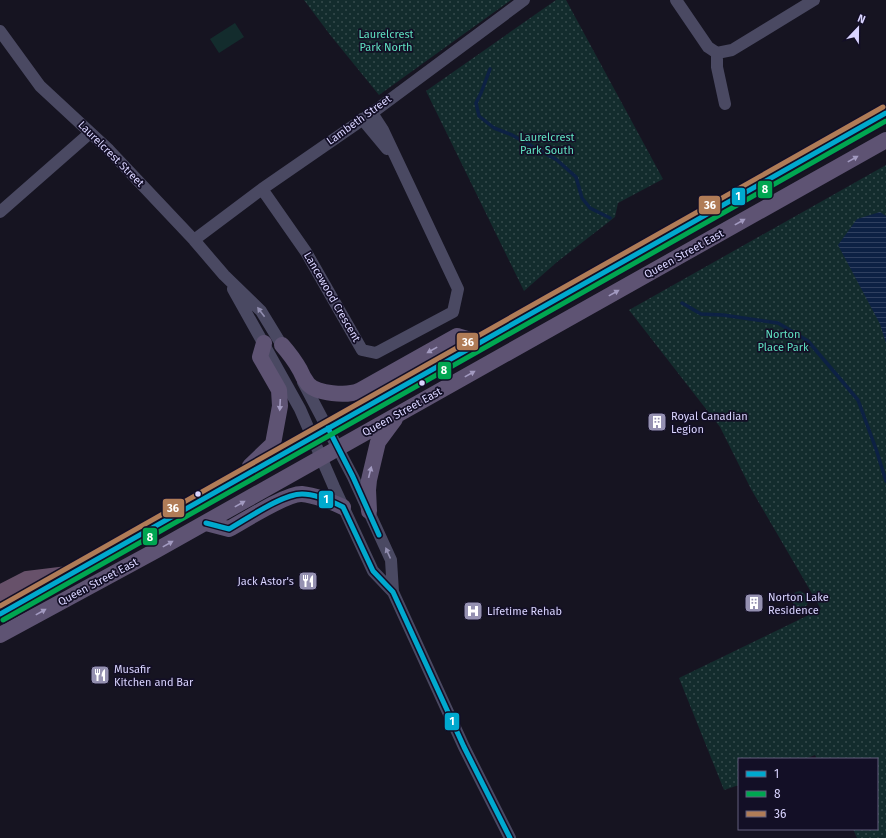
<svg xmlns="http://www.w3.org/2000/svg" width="886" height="838" font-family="'Fira Sans',sans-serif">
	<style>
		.park { fill: url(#park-dots) }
		.garden { fill: #132c2d }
		.water { fill: url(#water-rules) }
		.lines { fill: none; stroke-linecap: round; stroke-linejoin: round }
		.stream { stroke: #0d2144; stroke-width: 3.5 }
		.minor { stroke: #4a4962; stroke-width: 12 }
		.major { stroke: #5e5373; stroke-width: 16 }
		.highway { stroke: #67516a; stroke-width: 18 }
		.bus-1-casing { stroke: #130f26; stroke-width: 8 }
		.bus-2-casing { stroke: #130f26; stroke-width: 8 }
		.bus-3-casing { stroke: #130f26; stroke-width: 8 }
		.bus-1 { stroke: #00a9ce; stroke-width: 5 }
		.bus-2 { stroke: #00a651; stroke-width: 5 }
		.bus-3 { stroke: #b07c57; stroke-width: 5 }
		.oneway { fill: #a29ac0 }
		.oneway2 { fill: #928eb0 }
		.bus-dot { fill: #d9d4ff; stroke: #130f26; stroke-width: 1.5 }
		.labels { text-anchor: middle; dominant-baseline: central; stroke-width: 3.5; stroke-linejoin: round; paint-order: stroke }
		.park-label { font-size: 11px; fill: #5fe0c0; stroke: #130f26 }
		.street-label { font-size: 11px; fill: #d9d4ff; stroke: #130f26 }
		.poi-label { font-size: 11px; fill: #d9d4ff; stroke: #130f26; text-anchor: start }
		.line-badge { stroke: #130f26; stroke-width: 1.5 }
		.badge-label { font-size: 11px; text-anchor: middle; font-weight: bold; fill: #fff }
	</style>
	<defs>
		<pattern id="park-dots" width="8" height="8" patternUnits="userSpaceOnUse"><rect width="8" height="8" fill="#132c2d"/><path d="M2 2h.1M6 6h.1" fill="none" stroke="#354a4c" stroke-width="1.8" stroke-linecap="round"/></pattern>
		<pattern id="water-rules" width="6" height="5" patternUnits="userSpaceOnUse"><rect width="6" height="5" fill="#0d2144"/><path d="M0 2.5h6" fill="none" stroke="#304060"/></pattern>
	</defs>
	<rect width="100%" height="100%" fill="#161421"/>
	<path class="park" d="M 304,0 L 511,0 L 379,95 L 331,36 Z
		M 556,0 L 566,0 L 663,179 L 618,203 L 615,217 L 557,262 L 524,291 L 426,91 Z
		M 886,165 L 886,838 L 857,838 L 853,829 L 877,829 L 877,759 L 817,759 L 815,755 L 805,759 L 739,759 L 739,785 L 724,790 L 679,678 L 821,609 L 751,489 L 720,427 L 629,310 Z
		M 800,591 C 813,597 809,610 796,610 L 791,599 L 791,596 L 796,592 Z"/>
	<path class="garden" d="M 235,23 L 244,37 L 219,53 L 210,39 Z"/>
	<path class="water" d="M 880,212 L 886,216 L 886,343 L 880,324 L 838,245 L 857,219 Z"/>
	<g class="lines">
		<path class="stream" d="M 490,69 L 481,93 L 476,103 L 479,116 L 494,128 L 512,135 L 557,160 L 576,177 L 582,198 L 590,208 L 610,218
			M 682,303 L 701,314 L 723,315 L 778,323 L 808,341 L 858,400 L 876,449 L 886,481"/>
		<path class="minor" d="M 676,0 L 708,47 L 717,53 L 732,50 L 814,0
			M 0,31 L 40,86 L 109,150 L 194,240 L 224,275 L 261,311 L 286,352
			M 717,53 L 717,67 L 725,104
			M 362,119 L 387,149
			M 262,189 L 306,252 L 362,350 L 376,353 L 453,312 L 458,289 L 383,130 L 372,113
			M 0,212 L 90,133
			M 194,240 L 262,189 L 372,113 L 524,0
			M 233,289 L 300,409 L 334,487 L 373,571 L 393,592 L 464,747 L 510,838
			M 303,382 L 353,477 L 391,560 L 393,592"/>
		<path class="major" d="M 282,345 C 289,353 295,361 300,370 C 302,375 305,380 308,384 C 317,394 347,396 359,391 L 457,336 L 480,343
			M 250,466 L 273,444 L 280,406 L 279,390 L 260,357 L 264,343
			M 369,511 L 368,490 L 369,480 L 378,442 L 395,419
			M 206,523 L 229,529 C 244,521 287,493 302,494 C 313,495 333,502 343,507
			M 0,614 L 886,113
			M 0,635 L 155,551 L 886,140"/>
		<path class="highway" d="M 0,594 L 27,580 L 68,575"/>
		<defs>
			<path id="bus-1" d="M 328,428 L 353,477 L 379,535
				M 206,523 L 229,529 C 247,519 282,494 302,494 C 315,494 331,501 343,507 L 373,571 L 393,592 L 464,747 L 510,838
				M 0,614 L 886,113"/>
			<path id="bus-2" d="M 3,620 L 886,121"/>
			<path id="bus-3" d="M 0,606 L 883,107"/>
		</defs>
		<use href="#bus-1" class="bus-1-casing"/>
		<use href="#bus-2" class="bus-2-casing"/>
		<use href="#bus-3" class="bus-3-casing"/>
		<use href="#bus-1" class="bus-1"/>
		<use href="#bus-2" class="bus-2"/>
		<use href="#bus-3" class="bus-3"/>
	</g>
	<defs><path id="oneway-solid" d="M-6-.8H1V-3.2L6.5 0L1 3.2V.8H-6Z"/></defs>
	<g class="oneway">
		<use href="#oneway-solid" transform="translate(853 159) rotate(-29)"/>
		<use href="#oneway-solid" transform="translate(740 222) rotate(-29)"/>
		<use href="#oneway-solid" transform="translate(614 293) rotate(-29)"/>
		<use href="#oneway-solid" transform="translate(432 350) rotate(151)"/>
		<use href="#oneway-solid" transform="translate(470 374) rotate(-29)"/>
		<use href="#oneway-solid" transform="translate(280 405) rotate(93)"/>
		<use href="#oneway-solid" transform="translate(370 472) rotate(-76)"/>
		<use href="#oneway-solid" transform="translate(240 504) rotate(-29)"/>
		<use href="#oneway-solid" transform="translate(168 544) rotate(-29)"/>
		<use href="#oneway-solid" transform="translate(41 612) rotate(-29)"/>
	</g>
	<g class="oneway2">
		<use href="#oneway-solid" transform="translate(261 312) rotate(-127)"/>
		<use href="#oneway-solid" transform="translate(388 553) rotate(-114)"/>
	</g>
	<defs>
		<symbol id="building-square" viewBox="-11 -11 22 22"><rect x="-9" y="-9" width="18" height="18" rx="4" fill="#9591b1" stroke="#130f26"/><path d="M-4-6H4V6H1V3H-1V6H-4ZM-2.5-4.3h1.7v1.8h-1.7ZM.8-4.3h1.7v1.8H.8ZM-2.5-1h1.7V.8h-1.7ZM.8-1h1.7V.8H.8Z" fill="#fff"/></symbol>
		<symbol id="restaurant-square" viewBox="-11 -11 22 22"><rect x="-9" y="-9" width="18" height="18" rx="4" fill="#9591b1" stroke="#130f26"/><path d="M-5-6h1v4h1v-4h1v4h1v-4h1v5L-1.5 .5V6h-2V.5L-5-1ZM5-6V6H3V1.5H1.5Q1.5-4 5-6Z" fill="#fff"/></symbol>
		<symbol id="hospital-square" viewBox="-11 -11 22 22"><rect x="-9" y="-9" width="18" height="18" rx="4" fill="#9591b1" stroke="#130f26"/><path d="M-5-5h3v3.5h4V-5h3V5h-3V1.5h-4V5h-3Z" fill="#fff"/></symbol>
	</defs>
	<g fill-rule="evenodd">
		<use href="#building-square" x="646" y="411" width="22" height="22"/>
		<use href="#restaurant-square" x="297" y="570" width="22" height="22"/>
		<use href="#building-square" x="743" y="592" width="22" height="22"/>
		<use href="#hospital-square" x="462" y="600" width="22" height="22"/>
		<use href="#restaurant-square" x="89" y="664" width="22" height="22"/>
	</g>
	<g class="bus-dot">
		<circle cx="422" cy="383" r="3.5"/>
		<circle cx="198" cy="494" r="3.5"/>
	</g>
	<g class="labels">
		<g class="park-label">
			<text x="386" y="34">Laurelcrest<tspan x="386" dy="13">Park North</tspan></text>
			<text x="547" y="137">Laurelcrest<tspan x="547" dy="13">Park South</tspan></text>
			<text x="783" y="334">Norton<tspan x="783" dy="13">Place Park</tspan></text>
		</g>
		<g class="street-label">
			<text transform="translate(359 120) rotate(-36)">Lambeth Street</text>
			<text transform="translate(111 154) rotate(45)">Laurelcrest Street</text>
			<text transform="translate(684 254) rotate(-29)">Queen Street East</text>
			<text transform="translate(332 297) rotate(60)">Lancewood Crescent</text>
			<text transform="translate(402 412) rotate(-29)">Queen Street East</text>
			<text transform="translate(98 582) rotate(-28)">Queen Street East</text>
		</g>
		<g class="poi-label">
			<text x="671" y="416">Royal Canadian<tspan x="671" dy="13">Legion</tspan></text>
			<text x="294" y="581" text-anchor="end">Jack Astor's</text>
			<text x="768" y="597">Norton Lake<tspan x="768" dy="13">Residence</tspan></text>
			<text x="487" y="611">Lifetime Rehab</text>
			<text x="114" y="669">Musafir<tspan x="114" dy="13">Kitchen and Bar</tspan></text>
		</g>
	</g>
	<g class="line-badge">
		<rect x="757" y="180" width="16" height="19" rx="4" fill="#00a651"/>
		<rect x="731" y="187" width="15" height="19" rx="4" fill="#00a9ce"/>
		<rect x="698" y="195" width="23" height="20" rx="4" fill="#b07c57"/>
		<rect x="456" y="332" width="23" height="19" rx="4" fill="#b07c57"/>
		<rect x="437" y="361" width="15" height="19" rx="4" fill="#00a651"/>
		<rect x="318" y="490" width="16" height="19" rx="4" fill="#00a9ce"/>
		<rect x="162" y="498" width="23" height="20" rx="4" fill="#b07c57"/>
		<rect x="142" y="527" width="16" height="19" rx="4" fill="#00a651"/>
		<rect x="444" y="712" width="16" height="19" rx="4" fill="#00a9ce"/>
	</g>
	<g class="badge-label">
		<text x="765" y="193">8</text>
		<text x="738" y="200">1</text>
		<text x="710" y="209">36</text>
		<text x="468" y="346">36</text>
		<text x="444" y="374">8</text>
		<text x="326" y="503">1</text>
		<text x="173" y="512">36</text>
		<text x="150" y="541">8</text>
		<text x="452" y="725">1</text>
	</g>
	<rect x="738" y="758" width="140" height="72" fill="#130f26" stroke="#625e7d"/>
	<rect x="746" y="771" width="20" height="6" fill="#00a9ce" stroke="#625e7d"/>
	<text x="774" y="778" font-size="12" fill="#d9d4ff">1</text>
	<rect x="746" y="791" width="20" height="6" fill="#00a651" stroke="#625e7d"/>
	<text x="774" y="798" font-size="12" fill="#d9d4ff">8</text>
	<rect x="746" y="811" width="20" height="6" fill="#b07c57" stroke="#625e7d"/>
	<text x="774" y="818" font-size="12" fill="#d9d4ff">36</text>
	<g transform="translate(858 28) rotate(22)" stroke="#130f26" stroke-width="3" paint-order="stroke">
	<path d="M0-3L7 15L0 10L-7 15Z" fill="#d9d4ff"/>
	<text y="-6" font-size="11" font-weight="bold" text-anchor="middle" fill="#d9d4ff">N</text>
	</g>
</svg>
